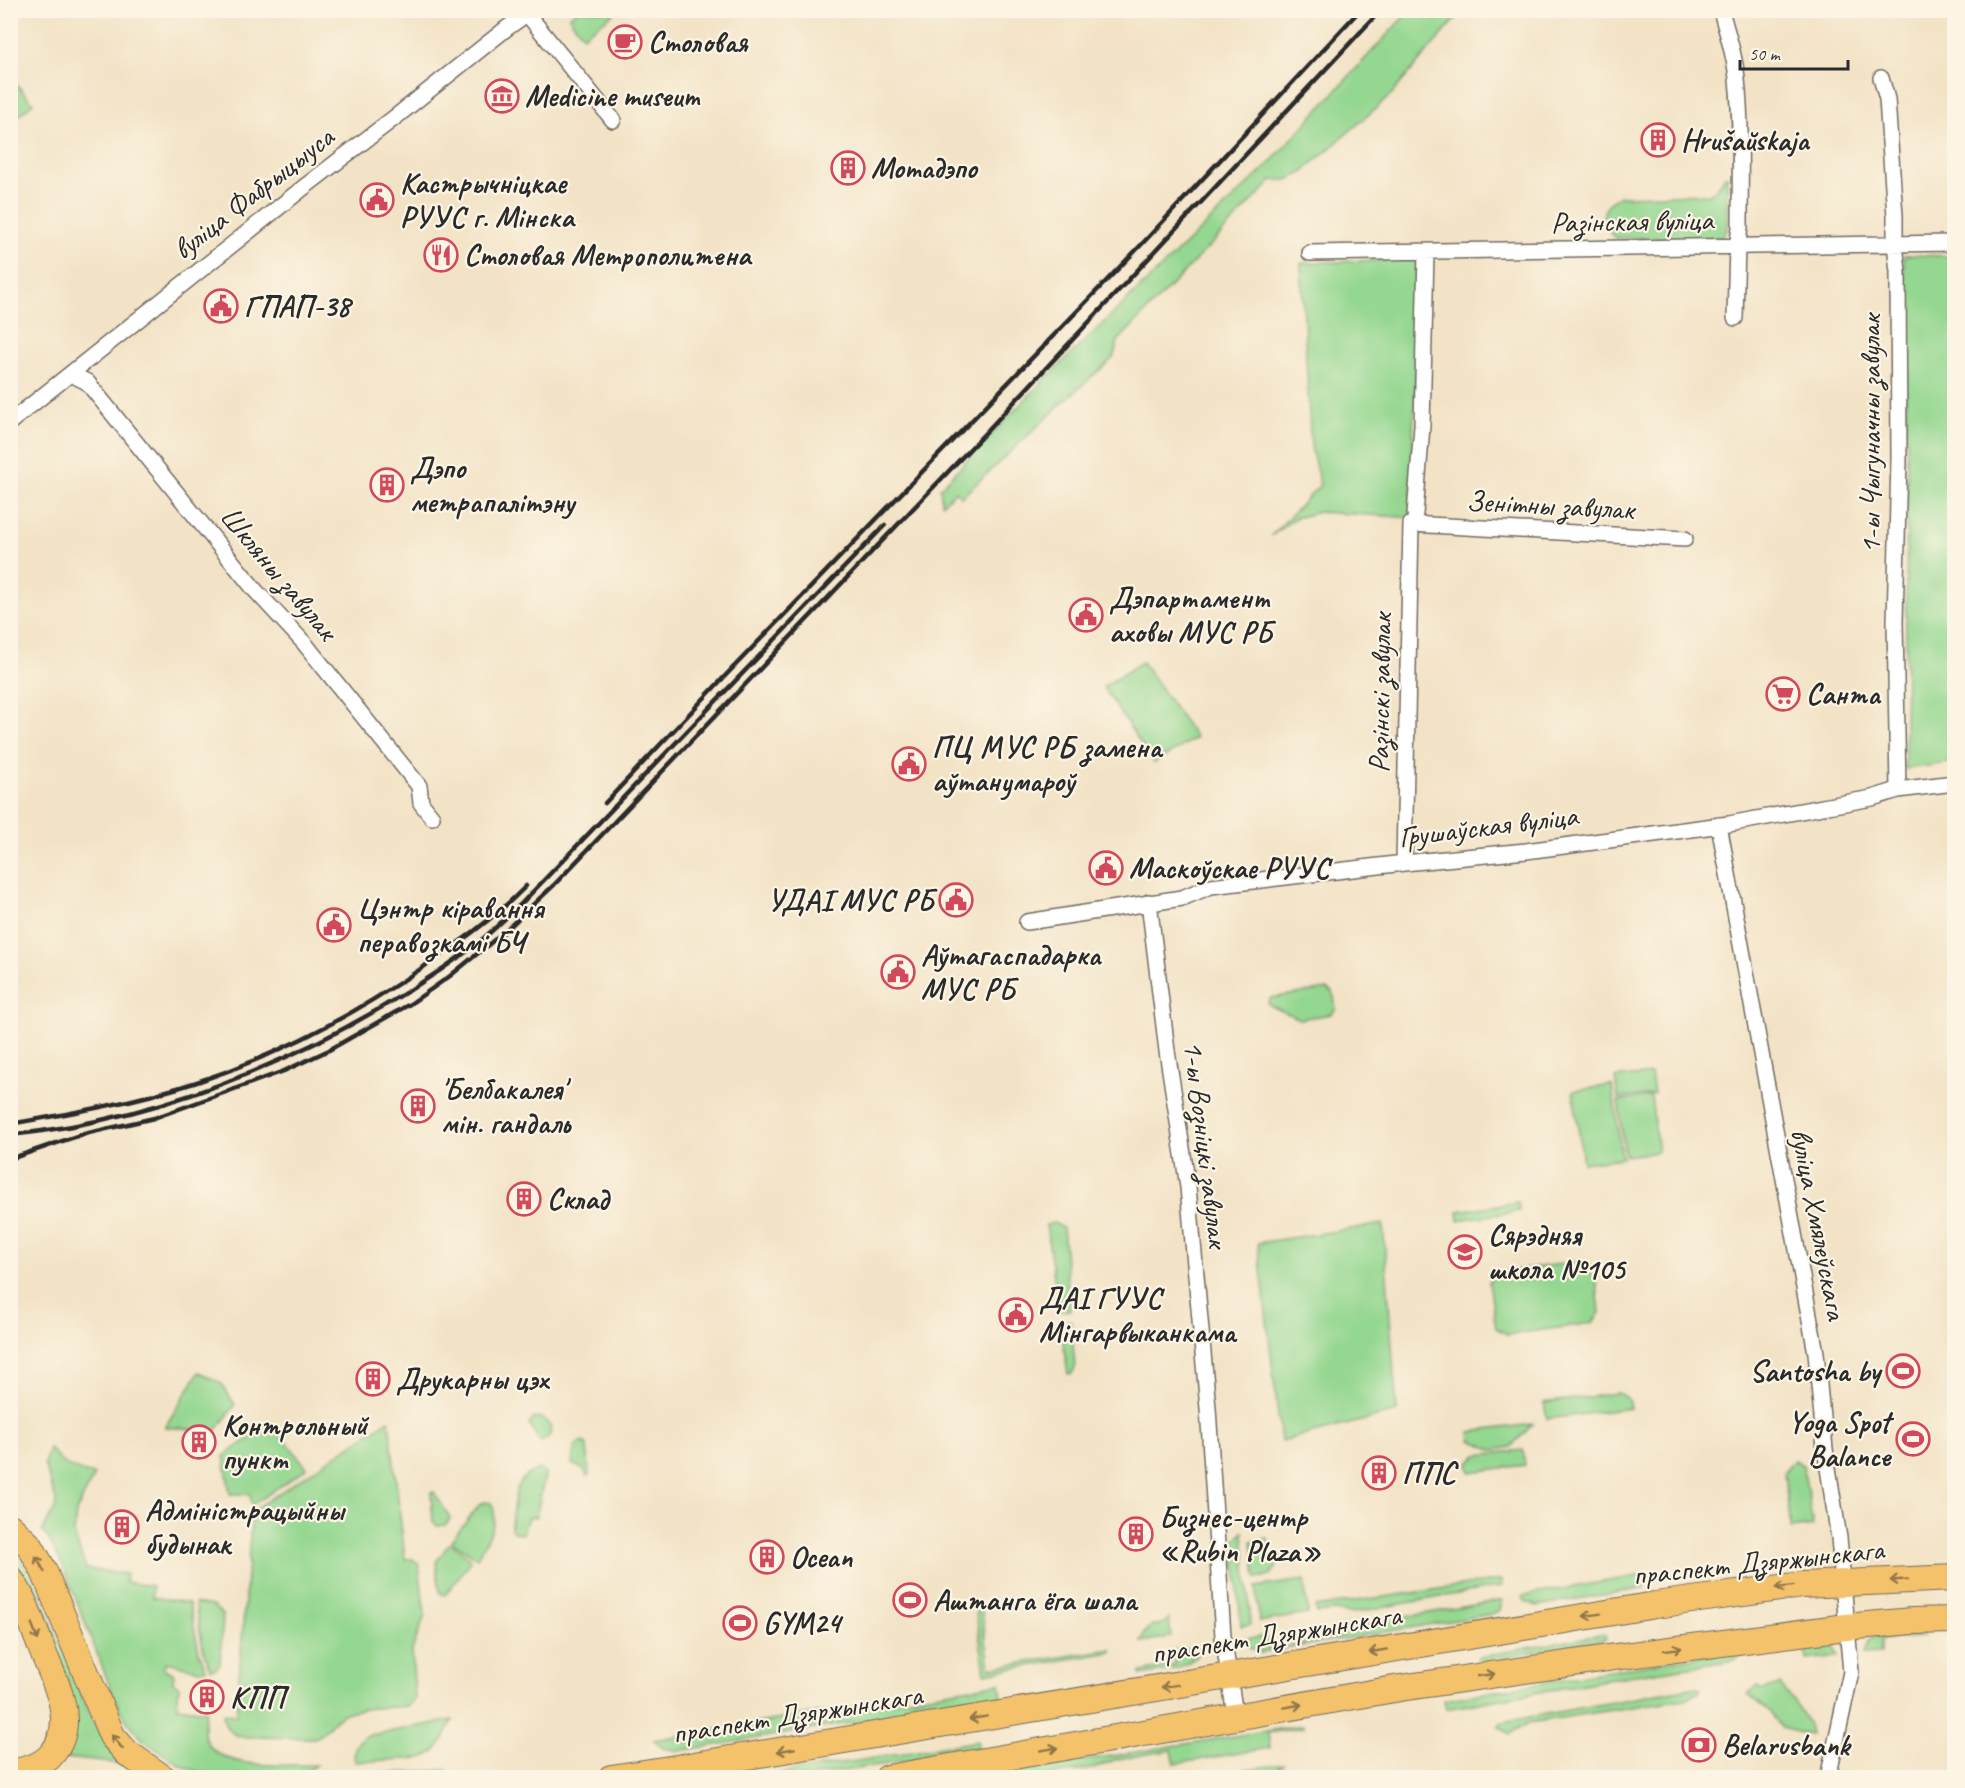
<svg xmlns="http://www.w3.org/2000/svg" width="1965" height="1788" font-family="Caveat,sans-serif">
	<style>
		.green { fill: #94d790; stroke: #60815e; stroke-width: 1.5 }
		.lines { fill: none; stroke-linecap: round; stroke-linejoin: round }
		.street-casing { stroke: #716b61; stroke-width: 18 }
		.primary-casing { stroke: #716b61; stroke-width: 28 }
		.street { stroke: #fff; stroke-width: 15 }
		.primary { stroke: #f4c26a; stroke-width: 26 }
		.rail { stroke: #2b2b2b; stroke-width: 4.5 }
		.oneway { stroke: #90764a }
		.labels { text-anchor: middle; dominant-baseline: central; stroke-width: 4.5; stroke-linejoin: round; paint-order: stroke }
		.poi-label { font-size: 30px; font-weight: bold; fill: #2b2b2b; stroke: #fcf5e5; text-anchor: start }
		.street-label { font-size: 30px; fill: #2b2b2b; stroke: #fcf5e5 }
	</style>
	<rect width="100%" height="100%" fill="#fcf5e5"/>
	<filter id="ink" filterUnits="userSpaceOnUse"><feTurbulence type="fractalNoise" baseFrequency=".0167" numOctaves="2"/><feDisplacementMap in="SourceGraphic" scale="12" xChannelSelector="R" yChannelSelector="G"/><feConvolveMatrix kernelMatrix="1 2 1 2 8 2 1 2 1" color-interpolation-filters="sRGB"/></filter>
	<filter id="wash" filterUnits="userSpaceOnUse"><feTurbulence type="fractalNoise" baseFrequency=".008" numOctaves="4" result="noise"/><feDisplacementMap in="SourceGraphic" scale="24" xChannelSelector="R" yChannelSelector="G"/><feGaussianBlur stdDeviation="1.35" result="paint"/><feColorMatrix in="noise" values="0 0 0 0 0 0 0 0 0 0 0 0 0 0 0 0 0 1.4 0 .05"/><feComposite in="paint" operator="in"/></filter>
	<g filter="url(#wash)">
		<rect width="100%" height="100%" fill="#f3e3c6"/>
		<path class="green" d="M 577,11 L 577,10 L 617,11 L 583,36 L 569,17 Z
			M 1409,11 L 1462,11 L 1390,96 L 1300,174 L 1287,180 L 1273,180 L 1118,341 L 1113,358 L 1059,406 L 974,486 L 961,497 L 956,491 L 942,504 L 940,488 L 1044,380 L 1266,167 Z
			M 10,77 L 33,103 L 11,122 L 10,122 Z
			M 1725,176 L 1727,176 L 1727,230 L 1721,238 L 1616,238 C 1598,224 1599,207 1620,196 L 1709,194 L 1716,189 Z
			M 1904,255 L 1954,256 L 1954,762 L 1905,769 L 1907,475 Z
			M 1420,259 L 1410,514 L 1417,518 L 1319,512 L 1295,518 L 1271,536 L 1320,485 L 1311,447 L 1301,263 Z
			M 1142,662 L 1196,738 L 1154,763 L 1103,687 Z
			M 1327,989 L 1333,992 L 1336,1009 L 1332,1014 L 1299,1019 L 1269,1005 L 1268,1002 L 1271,998 Z
			M 1651,1074 L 1654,1094 L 1618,1098 L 1615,1078 Z
			M 1612,1085 L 1622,1158 L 1583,1163 L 1573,1091 Z
			M 1651,1096 L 1658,1152 L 1625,1156 L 1618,1101 Z
			M 1518,1202 L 1519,1211 L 1459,1220 L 1458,1211 Z
			M 1054,1223 L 1063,1228 L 1070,1310 L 1059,1311 L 1046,1225 Z
			M 1383,1224 L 1397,1412 L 1281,1441 L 1258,1243 Z
			M 1582,1261 L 1595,1269 L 1600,1313 L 1592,1323 L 1508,1335 L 1496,1328 L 1489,1282 L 1497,1273 Z
			M 1071,1321 L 1075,1368 L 1072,1373 L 1068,1374 L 1060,1322 Z
			M 199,1372 L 221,1383 L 235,1405 L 216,1431 L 165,1427 Z
			M 1618,1393 L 1628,1399 L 1630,1408 L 1547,1419 L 1544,1403 Z
			M 540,1417 C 549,1421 552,1426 550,1435 L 543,1441 L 540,1441 L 529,1425 L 533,1419 Z
			M 389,1420 L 405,1559 L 413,1559 L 419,1565 L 425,1615 L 412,1650 L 415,1698 L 408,1706 C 389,1708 356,1706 340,1716 C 330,1722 326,1733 315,1738 L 242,1737 C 228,1733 225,1728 223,1714 L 236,1715 L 252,1511 Z
			M 272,1423 L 307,1468 L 252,1505 L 250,1494 L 230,1494 L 224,1456 Z
			M 1533,1424 L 1511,1447 L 1493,1450 L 1471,1440 L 1470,1432 Z
			M 580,1442 L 585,1443 L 587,1446 L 589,1474 L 587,1476 L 583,1469 L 572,1464 L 574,1448 Z
			M 49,1448 C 64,1466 72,1470 94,1475 L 76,1512 L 74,1534 L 86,1569 L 126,1574 L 125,1582 L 152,1586 L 152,1597 L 189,1603 L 199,1652 L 206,1669 L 199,1670 L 166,1662 L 163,1668 L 174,1674 L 173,1682 L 179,1687 L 177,1707 L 206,1711 C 205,1718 203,1727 204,1734 C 212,1773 287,1764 316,1765 L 299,1777 L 219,1776 L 193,1770 L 178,1764 L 144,1741 L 128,1723 L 116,1702 L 63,1566 L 48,1538 L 42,1531 L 55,1509 L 56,1500 L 44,1464 Z
			M 1523,1450 L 1525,1465 L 1470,1472 L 1468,1464 L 1477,1455 Z
			M 1794,1460 L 1803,1465 L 1813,1526 L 1791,1529 L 1784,1473 Z
			M 539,1469 L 543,1471 L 545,1475 L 536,1517 L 529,1517 L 526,1523 L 523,1534 L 514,1532 L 511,1529 L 511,1524 C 515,1500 512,1478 539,1469 Z
			M 431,1492 L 434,1492 L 449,1516 L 450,1519 L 445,1525 L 437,1526 L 433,1521 Z
			M 485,1502 L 491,1503 C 501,1519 485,1545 477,1558 L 451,1541 L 480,1504 Z
			M 1243,1532 L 1251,1624 L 1241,1626 L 1234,1541 Z
			M 1268,1538 L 1270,1554 L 1276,1557 L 1278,1565 L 1270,1576 L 1256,1578 L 1252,1541 Z
			M 449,1544 L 452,1544 L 470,1558 L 471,1561 L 446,1594 L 444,1595 L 440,1593 L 436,1562 Z
			M 10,1545 L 35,1581 L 86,1706 L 96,1727 L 123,1764 L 66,1758 L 64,1756 L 68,1682 L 34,1591 L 19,1571 L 11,1564 Z
			M 1642,1575 L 1644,1588 L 1537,1606 L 1525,1601 L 1522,1596 Z
			M 1304,1580 L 1308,1614 L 1259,1622 L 1256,1587 Z
			M 1501,1580 L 1502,1586 L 1351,1613 L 1334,1611 L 1316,1613 L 1315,1607 Z
			M 1503,1600 L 1500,1610 L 1492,1614 L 1261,1653 L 1249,1647 L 1246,1639 L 1266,1636 L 1269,1649 L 1340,1637 L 1355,1626 Z
			M 195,1603 L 213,1606 L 223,1615 L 220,1664 L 216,1668 L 211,1669 L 204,1653 Z
			M 975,1606 L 981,1606 L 990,1668 L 1111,1649 L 1112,1652 L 985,1673 Z
			M 1169,1619 L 1171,1637 L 1141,1642 L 1144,1634 L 1151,1626 L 1162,1624 Z
			M 1923,1633 L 1923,1637 L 1881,1639 L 1881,1653 L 1865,1654 L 1869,1641 L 1873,1637 Z
			M 1605,1634 L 1606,1639 L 1479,1662 L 1478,1657 Z
			M 1825,1639 L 1835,1645 L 1838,1656 L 1807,1660 L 1806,1645 L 1752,1651 L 1734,1660 L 1622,1677 L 1446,1709 L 1444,1700 L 1660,1662 Z
			M 1200,1647 C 1192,1672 1162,1671 1140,1675 L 1140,1672 L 1175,1665 L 1173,1651 Z
			M 1000,1683 L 1002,1698 L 679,1751 L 663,1748 L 654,1740 Z
			M 1780,1685 C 1793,1700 1807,1714 1810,1735 L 1781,1728 L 1769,1711 L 1748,1694 L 1757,1686 L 1761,1690 Z
			M 1697,1687 L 1700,1688 L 1700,1692 L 1684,1699 L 1528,1723 L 1510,1734 L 1499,1727 L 1502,1722 Z
			M 453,1720 C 444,1737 440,1753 421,1758 L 355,1762 C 353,1751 355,1743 365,1736 Z
			M 1303,1725 L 1304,1727 L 1268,1733 L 1270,1748 L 1175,1764 L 1172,1750 L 1117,1759 L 1096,1768 L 1039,1777 L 981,1777 Z
			M 977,1741 L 979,1749 L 805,1777 L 754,1778 Z
			M 1284,1764 L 1271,1777 L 1188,1777 Z
			M 447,1770 L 448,1777 L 351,1778 L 351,1775 Z"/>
	</g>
	<g filter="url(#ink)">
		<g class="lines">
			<defs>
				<path id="street" d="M 524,10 L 613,120
					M 1721,10 C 1727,34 1735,55 1737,79 C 1742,128 1740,179 1740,228 L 1737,246 L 1735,318
					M 1881,78 L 1887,99 L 1895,216 L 1895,243 L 1898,272 L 1899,459 L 1895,622 L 1898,790
					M 1310,253 L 1954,243
					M 71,374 L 87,382 L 255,590 L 305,644 L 419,786 L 421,803 L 432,817
					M 10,422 L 303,188 L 398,115 L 507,28 L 532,10
					M 1415,514 L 1422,426 L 1426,252
					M 1719,825 L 1816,1353 L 1825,1449 L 1839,1538 L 1851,1672 L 1828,1778
					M 1404,863 L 1411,524 L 1685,539
					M 1149,902 L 1167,1051 L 1188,1187 L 1208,1408 L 1223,1636 L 1235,1715
					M 1027,922 L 1182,898 L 1211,886 L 1404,863 L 1526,851 L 1729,824 L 1872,798 L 1898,790 L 1954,783"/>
				<path id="primary" d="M 10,1527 L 30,1546 L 43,1569 L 112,1736 L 127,1753 L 163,1778
					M 10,1579 C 25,1598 32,1625 41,1647 C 54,1681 79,1722 52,1754 C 42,1766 25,1771 10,1772
					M 611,1778 L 676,1768 L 1655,1605 L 1802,1585 L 1954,1578
					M 888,1778 L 1400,1688 L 1615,1657 L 1846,1627 L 1912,1621 L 1954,1620"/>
			</defs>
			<use href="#street" class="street-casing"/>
			<use href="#primary" class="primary-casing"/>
			<use href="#street" class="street"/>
			<use href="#primary" class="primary"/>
			<path class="rail" d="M 605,803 L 726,675 L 1141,245 L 1360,10
				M 10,1124 C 73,1113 136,1102 197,1082 C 276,1056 350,1017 419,970 C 457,944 494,919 526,886
				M 10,1135 C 174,1118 337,1046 469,950 C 487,937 503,920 520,905 L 885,525
				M 10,1159 L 80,1135 L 154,1118 L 284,1071 L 329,1050 L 410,1004 L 450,976 L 504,932 L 554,885 L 987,431 L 1381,10"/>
		</g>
		<defs><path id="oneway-shaft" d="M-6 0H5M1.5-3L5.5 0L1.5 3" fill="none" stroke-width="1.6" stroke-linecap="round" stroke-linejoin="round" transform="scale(1.5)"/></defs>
		<g class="oneway">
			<use href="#oneway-shaft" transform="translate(40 1564) rotate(-119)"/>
			<use href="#oneway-shaft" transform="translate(1899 1580) rotate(176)"/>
			<use href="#oneway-shaft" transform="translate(1785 1587) rotate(173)"/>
			<use href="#oneway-shaft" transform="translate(1592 1615) rotate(171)"/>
			<use href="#oneway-shaft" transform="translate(35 1632) rotate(69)"/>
			<use href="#oneway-shaft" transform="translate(1673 1649) rotate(-7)"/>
			<use href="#oneway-shaft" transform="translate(1378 1651) rotate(170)"/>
			<use href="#oneway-shaft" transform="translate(1486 1675) rotate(-8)"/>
			<use href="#oneway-shaft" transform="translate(1170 1686) rotate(171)"/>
			<use href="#oneway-shaft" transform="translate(1293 1706) rotate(-10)"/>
			<use href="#oneway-shaft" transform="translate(978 1718) rotate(170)"/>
			<use href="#oneway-shaft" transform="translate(117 1742) rotate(-130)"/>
			<use href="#oneway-shaft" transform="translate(1049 1749) rotate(-10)"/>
			<use href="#oneway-shaft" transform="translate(786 1750) rotate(170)"/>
		</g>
	</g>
	<defs>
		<symbol id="cafe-ring" viewBox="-11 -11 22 22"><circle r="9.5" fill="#fcf5e5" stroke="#d1495b" stroke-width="1.5"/><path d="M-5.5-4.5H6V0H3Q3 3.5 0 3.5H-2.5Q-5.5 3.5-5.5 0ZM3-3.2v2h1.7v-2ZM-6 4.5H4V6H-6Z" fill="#d1495b"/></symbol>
		<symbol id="museum-ring" viewBox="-11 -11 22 22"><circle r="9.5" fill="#fcf5e5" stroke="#d1495b" stroke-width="1.5"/><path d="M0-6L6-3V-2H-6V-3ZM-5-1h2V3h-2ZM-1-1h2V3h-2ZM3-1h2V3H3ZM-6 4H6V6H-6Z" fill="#d1495b"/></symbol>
		<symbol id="building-ring" viewBox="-11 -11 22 22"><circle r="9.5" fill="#fcf5e5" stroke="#d1495b" stroke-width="1.5"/><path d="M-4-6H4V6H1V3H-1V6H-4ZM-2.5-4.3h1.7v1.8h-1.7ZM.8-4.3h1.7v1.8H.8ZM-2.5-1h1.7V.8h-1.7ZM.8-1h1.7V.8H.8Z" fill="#d1495b"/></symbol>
		<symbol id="civic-ring" viewBox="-11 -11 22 22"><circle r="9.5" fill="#fcf5e5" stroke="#d1495b" stroke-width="1.5"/><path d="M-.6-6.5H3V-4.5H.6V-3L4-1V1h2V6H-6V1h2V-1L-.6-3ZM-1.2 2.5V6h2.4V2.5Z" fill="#d1495b"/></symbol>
		<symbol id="restaurant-ring" viewBox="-11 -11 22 22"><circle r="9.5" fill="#fcf5e5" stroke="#d1495b" stroke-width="1.5"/><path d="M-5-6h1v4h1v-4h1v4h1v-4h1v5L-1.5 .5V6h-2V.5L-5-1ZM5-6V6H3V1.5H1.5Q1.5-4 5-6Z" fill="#d1495b"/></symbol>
		<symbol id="supermarket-ring" viewBox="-11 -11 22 22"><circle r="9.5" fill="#fcf5e5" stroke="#d1495b" stroke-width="1.5"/><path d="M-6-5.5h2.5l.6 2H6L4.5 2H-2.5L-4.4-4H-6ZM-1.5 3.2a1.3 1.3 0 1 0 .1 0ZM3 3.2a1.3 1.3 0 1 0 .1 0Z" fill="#d1495b"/></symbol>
		<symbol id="school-ring" viewBox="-11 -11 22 22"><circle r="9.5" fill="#fcf5e5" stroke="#d1495b" stroke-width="1.5"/><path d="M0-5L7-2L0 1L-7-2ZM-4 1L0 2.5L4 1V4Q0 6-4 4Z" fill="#d1495b"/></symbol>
		<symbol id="stadium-ring" viewBox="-11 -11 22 22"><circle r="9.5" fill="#fcf5e5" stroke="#d1495b" stroke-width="1.5"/><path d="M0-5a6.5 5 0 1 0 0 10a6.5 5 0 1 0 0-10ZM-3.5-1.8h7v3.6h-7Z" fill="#d1495b"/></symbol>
		<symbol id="bank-ring" viewBox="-11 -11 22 22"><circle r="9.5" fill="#fcf5e5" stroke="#d1495b" stroke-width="1.5"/><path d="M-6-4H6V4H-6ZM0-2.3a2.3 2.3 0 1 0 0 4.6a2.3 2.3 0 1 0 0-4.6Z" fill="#d1495b"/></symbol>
	</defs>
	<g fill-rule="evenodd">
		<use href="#cafe-ring" x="606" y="23" width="38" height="38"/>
		<use href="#museum-ring" x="483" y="77" width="38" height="38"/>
		<use href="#building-ring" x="1639" y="121" width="38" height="38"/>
		<use href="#building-ring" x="829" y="149" width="38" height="38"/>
		<use href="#civic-ring" x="358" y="181" width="38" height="38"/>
		<use href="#restaurant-ring" x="422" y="236" width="38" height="38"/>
		<use href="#civic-ring" x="202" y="287" width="38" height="38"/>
		<use href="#building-ring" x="368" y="466" width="38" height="38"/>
		<use href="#civic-ring" x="1067" y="596" width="38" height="38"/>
		<use href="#supermarket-ring" x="1764" y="675" width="38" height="38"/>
		<use href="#civic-ring" x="890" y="745" width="38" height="38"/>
		<use href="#civic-ring" x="1087" y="849" width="38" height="38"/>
		<use href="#civic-ring" x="937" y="881" width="38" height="38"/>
		<use href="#civic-ring" x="315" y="906" width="38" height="38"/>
		<use href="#civic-ring" x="879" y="953" width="38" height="38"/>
		<use href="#building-ring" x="399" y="1087" width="38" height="38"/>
		<use href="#building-ring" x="505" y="1180" width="38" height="38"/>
		<use href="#school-ring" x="1446" y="1233" width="38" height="38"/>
		<use href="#civic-ring" x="997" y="1296" width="38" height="38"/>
		<use href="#stadium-ring" x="1884" y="1352" width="38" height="38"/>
		<use href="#building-ring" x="354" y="1360" width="38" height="38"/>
		<use href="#stadium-ring" x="1894" y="1420" width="38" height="38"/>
		<use href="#building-ring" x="180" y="1423" width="38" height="38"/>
		<use href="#building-ring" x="1360" y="1454" width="38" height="38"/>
		<use href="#building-ring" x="103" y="1508" width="38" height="38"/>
		<use href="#building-ring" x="1117" y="1515" width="38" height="38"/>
		<use href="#building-ring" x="748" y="1538" width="38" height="38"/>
		<use href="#stadium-ring" x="891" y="1581" width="38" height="38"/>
		<use href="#stadium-ring" x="721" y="1604" width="38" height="38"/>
		<use href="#building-ring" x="188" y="1678" width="38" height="38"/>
		<use href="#bank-ring" x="1680" y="1726" width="38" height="38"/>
	</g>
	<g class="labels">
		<g class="poi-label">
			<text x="648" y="42">Столовая</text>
			<text x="525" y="96">Medicine museum</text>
			<text x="1681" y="140">Hrušaŭskaja</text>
			<text x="871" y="168">Мотадэпо</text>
			<text x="400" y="183">Кастрычніцкае<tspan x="400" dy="34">РУУС г. Мінска</tspan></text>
			<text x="464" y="255">Столовая Метрополитена</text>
			<text x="244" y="306">ГПАП-38</text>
			<text x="410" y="468">Дэпо<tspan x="410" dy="34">метрапалітэну</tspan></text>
			<text x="1109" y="598">Дэпартамент<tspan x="1109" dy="34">аховы МУС РБ</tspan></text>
			<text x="1806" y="694">Санта</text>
			<text x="932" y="747">ПЦ МУС РБ замена<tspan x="932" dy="34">аўтанумароў</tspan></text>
			<text x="1129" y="868">Маскоўскае РУУС</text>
			<text x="933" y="900" text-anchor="end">УДАІ МУС РБ</text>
			<text x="357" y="908">Цэнтр кіравання<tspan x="357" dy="34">перавозкамі БЧ</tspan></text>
			<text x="921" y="955">Аўтагаспадарка<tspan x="921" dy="34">МУС РБ</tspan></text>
			<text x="441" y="1089">'Белбакалея'<tspan x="441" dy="34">мін. гандаль</tspan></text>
			<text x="547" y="1199">Склад</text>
			<text x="1488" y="1235">Сярэдняя<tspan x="1488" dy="34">школа №105</tspan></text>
			<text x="1039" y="1298">ДАІ ГУУС<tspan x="1039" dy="34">Мінгарвыканкама</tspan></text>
			<text x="1880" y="1371" text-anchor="end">Santosha by</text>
			<text x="396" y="1379">Друкарны цэх</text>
			<text x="1890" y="1422" text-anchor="end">Yoga Spot<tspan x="1890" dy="34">Balance</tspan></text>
			<text x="222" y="1425">Контрольный<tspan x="222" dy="34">пункт</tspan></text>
			<text x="1402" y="1473">ППС</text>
			<text x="145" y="1510">Адміністрацыйны<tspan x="145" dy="34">будынак</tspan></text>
			<text x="1159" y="1517">Бизнес-центр<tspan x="1159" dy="34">«Rubin Plaza»</tspan></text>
			<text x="790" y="1557">Ocean</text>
			<text x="933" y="1600">Аштанга ёга шала</text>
			<text x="763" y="1623">GYM24</text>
			<text x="230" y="1697">КПП</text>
			<text x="1722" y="1745">Belarusbank</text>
		</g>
		<g class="street-label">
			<text transform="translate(253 193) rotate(-38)">вуліца Фабрыцыуса</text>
			<text transform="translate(1632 221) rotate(-1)">Разінская вуліца</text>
			<text transform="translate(1870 434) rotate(-90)">1-ы Чыгуначны завулак</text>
			<text transform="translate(1550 505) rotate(3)">Зенітны завулак</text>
			<text transform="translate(279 573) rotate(50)">Шкляны завулак</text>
			<text transform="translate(1380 693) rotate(-89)">Разінскі завулак</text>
			<text transform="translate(1488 826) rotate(-7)">Грушаўская вуліца</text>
			<text transform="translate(1206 1144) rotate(83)">1-ы Возніцкі завулак</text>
			<text transform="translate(1819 1224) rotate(79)">вуліца Хмялеўскага</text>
			<text transform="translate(1758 1562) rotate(-6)">праспект Дзяржынскага</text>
			<text transform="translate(1276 1634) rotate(-9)">праспект Дзяржынскага</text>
			<text transform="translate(797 1714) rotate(-9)">праспект Дзяржынскага</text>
		</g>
	</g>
	<rect width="1965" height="1788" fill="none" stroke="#fcf5e5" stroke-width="36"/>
	<path d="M1740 60v9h108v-9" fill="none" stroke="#2b2b2b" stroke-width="3"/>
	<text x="1749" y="60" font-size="18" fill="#2b2b2b" stroke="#fcf5e5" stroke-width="4.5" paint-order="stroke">50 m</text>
</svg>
